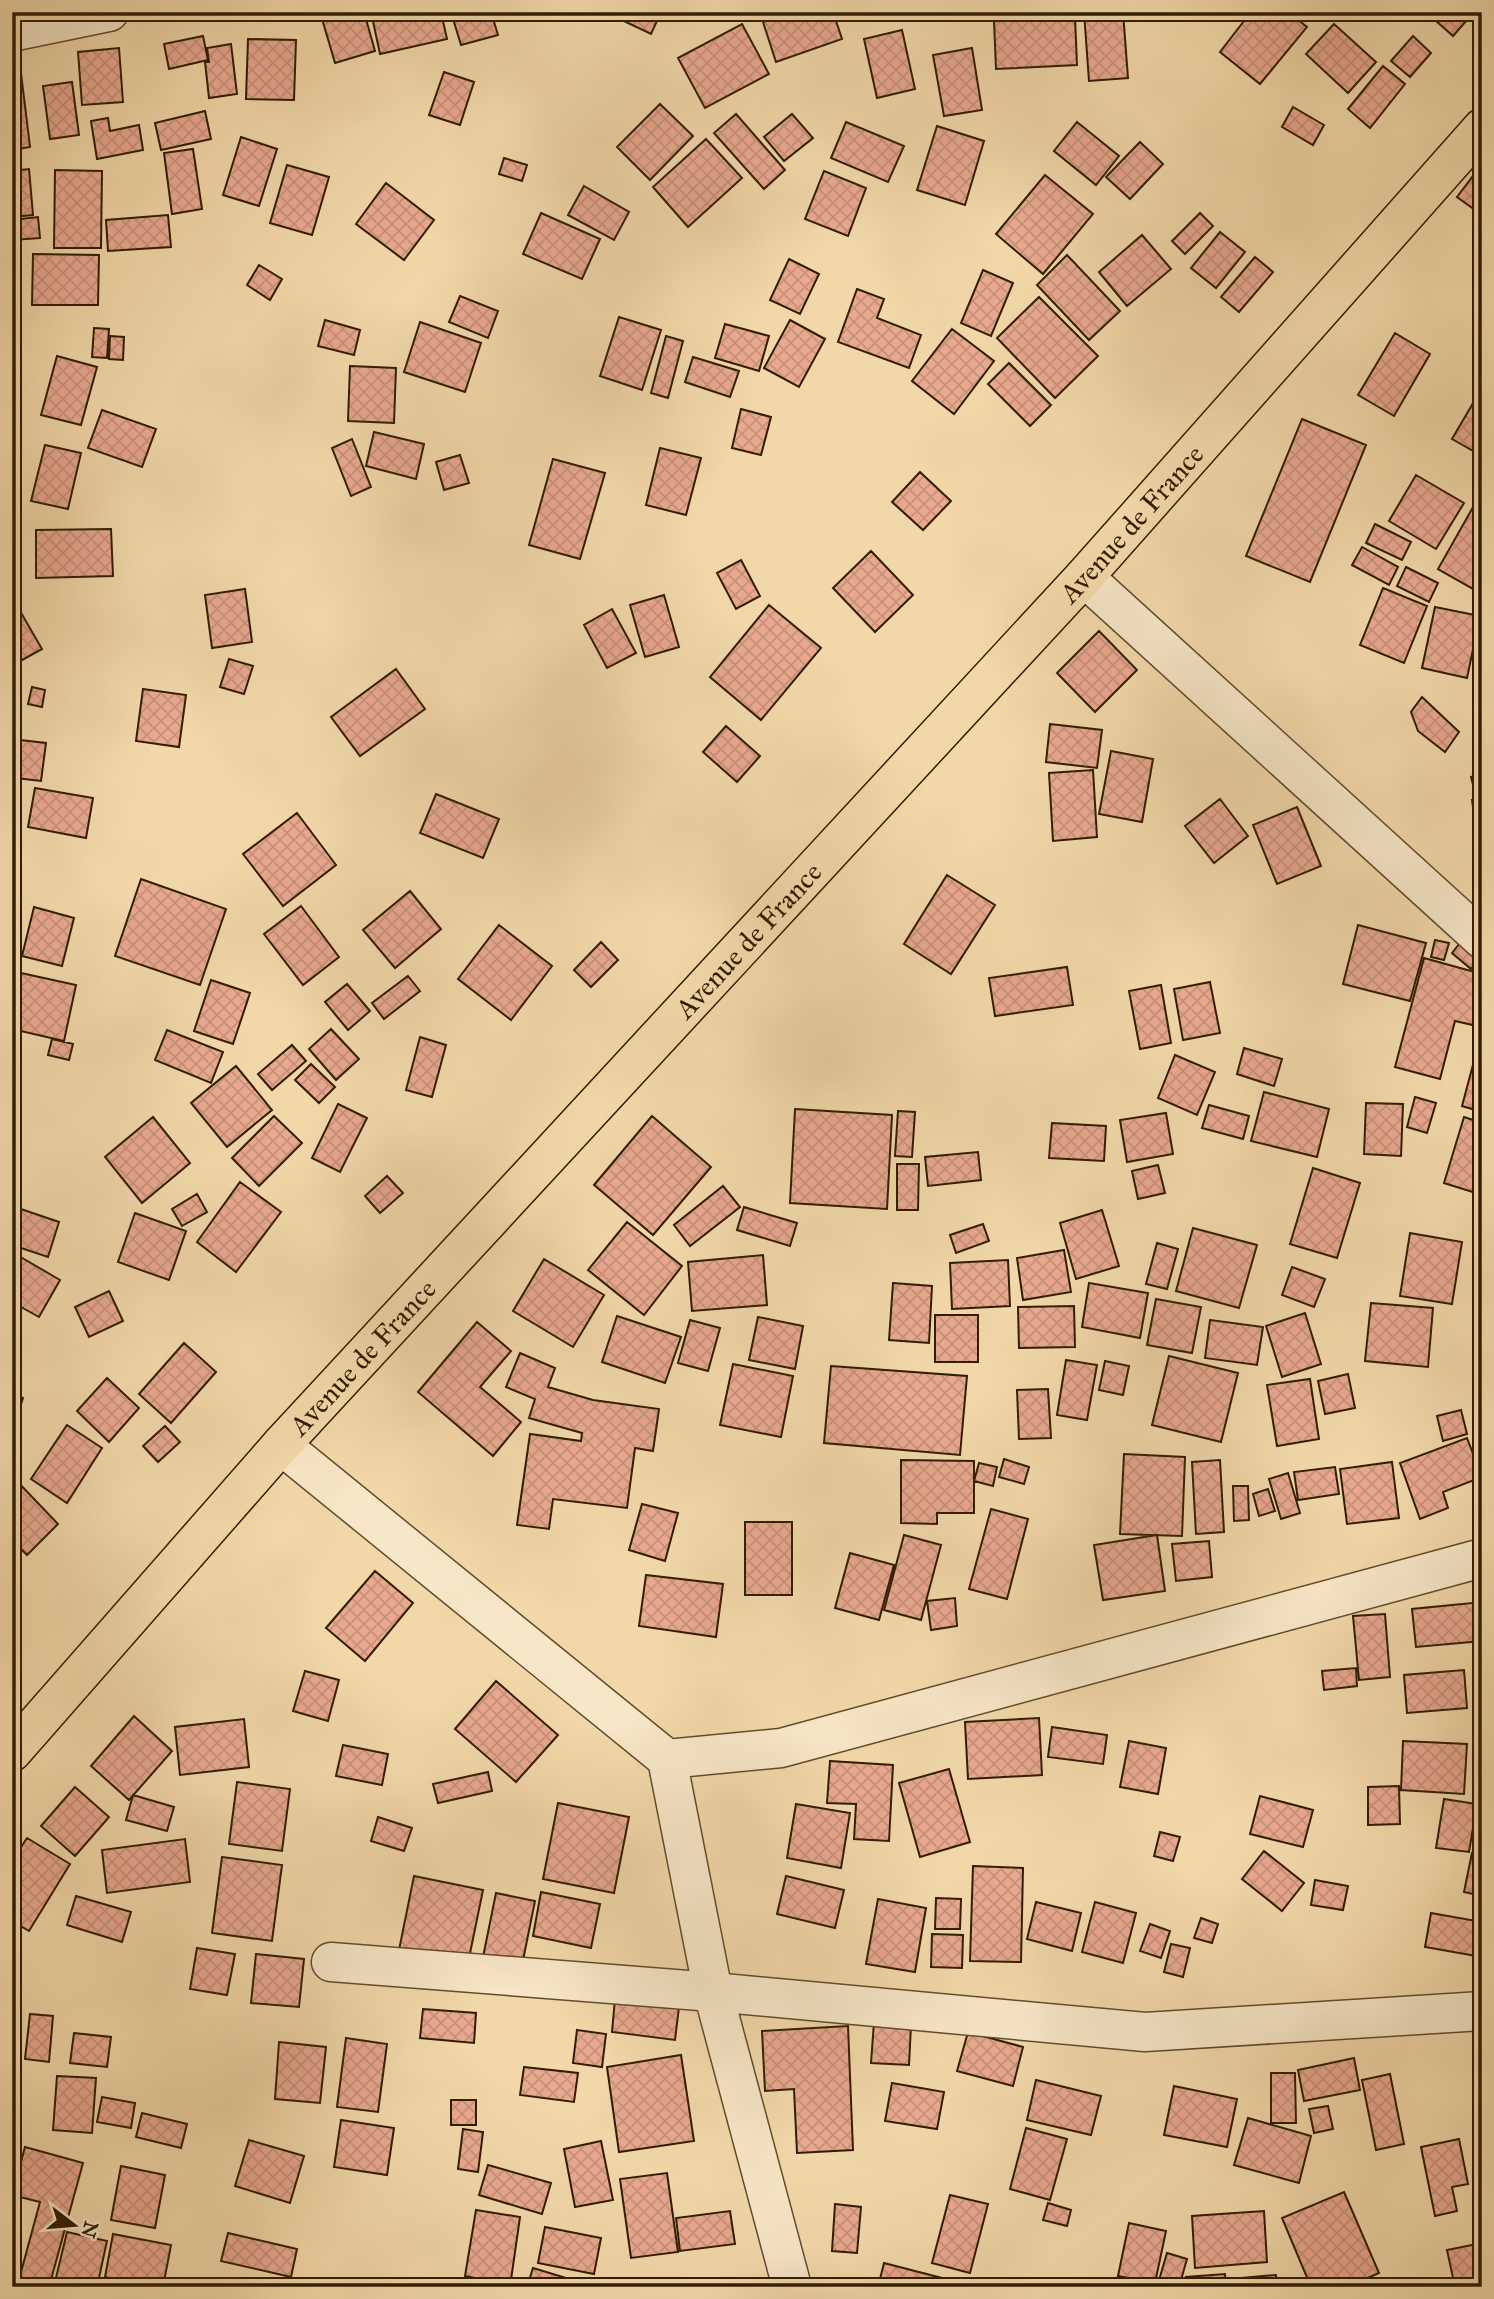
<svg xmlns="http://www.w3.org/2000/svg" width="1494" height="2299" font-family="'IM FELL Great Primer',serif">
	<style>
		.building { fill: url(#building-cross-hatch); stroke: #301d03; stroke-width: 2 }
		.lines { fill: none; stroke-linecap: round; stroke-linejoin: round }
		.street-casing { stroke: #604c2c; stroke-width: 41 }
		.primary-casing { stroke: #301d03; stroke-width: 41 }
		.street { stroke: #f7e6c7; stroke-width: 38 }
		.primary { stroke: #f2d8a9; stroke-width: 38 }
		.labels { text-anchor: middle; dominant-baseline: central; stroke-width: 5; stroke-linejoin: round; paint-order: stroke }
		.street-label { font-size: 28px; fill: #301d03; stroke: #f7e6c7 }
	</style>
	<defs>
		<pattern id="building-cross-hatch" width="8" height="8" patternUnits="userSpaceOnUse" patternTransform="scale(1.75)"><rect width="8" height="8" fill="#e9a98f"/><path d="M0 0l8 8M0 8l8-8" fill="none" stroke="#c8917a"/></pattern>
	</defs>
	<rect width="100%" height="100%" fill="#f2d8a9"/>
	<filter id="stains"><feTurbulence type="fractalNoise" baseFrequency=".00286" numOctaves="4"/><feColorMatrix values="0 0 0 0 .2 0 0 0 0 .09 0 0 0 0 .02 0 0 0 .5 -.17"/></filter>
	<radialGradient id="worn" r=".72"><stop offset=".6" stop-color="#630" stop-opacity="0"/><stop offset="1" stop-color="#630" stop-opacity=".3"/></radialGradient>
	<path class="building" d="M 320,12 L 364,12 L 375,51 L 335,63 Z
		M 371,12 L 441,12 L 447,39 L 380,54 Z
		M 451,12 L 491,12 L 498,35 L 461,45 Z
		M 605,12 L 661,12 L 651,34 Z
		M 791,12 L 833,12 L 842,39 L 776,62 L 763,22 Z
		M 1084,12 L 1123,12 L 1128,78 L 1089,81 Z
		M 1251,12 L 1288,12 L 1307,27 L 1260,84 L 1220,52 Z
		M 1426,12 L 1474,12 L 1453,36 Z
		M 1075,17 L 1077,65 L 996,69 L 994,21 Z
		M 742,24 L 769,74 L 705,108 L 678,58 Z
		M 1334,24 L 1376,62 L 1348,93 L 1306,54 Z
		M 902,30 L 915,89 L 877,98 L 864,39 Z
		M 203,36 L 208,60 L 169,69 L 164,44 Z
		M 1413,36 L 1431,53 L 1410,77 L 1391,61 Z
		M 248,39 L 296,40 L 294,100 L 246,99 Z
		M 231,44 L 237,94 L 209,98 L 205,62 L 209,62 L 207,48 Z
		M 119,48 L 123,102 L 82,105 L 78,52 Z
		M 972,48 L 982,110 L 944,116 L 933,55 Z
		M 1383,66 L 1405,84 L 1370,128 L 1348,109 Z
		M 444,72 L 474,82 L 460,125 L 429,115 Z
		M 21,73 L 30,147 L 12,150 L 12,74 Z
		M 72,82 L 79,135 L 50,139 L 43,86 Z
		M 660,104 L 693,136 L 650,180 L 617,147 Z
		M 1293,107 L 1324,125 L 1313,145 L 1282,127 Z
		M 205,111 L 211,139 L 161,150 L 155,123 Z
		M 736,114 L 785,170 L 764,189 L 714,133 Z
		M 792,114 L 813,138 L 784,161 L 764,137 Z
		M 108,118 L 110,131 L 139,125 L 143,150 L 97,159 L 91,121 Z
		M 846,122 L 904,146 L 888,182 L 831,158 Z
		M 1077,122 L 1119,156 L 1096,185 L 1054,151 Z
		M 937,126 L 984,141 L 965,205 L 917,190 Z
		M 241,137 L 277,149 L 259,206 L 223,195 Z
		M 706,139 L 742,178 L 688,227 L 653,187 Z
		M 1140,142 L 1163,164 L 1130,199 L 1106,177 Z
		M 193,149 L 202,209 L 172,214 L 164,153 Z
		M 504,158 L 527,165 L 522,181 L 499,174 Z
		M 1482,164 L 1482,215 L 1457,197 Z
		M 287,165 L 329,177 L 312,235 L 270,223 Z
		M 29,169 L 33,215 L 12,217 L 12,171 Z
		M 55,170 L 102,171 L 101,248 L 54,248 Z
		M 824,171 L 866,188 L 848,236 L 805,219 Z
		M 1045,175 L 1093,214 L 1043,274 L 996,234 Z
		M 386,183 L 434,220 L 404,260 L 356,224 Z
		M 584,186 L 629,212 L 614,240 L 568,215 Z
		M 541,213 L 600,239 L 582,279 L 523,254 Z
		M 1200,213 L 1213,226 L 1185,254 L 1172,241 Z
		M 168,215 L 171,247 L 108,251 L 106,220 Z
		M 38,217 L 40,238 L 12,240 L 12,220 Z
		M 1220,232 L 1245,252 L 1216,288 L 1191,268 Z
		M 1142,235 L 1171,269 L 1127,306 L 1099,272 Z
		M 33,254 L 99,255 L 98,305 L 32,305 Z
		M 1067,255 L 1120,311 L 1089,340 L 1037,285 Z
		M 1255,257 L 1273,272 L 1239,312 L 1221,297 Z
		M 789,259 L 819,274 L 800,314 L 770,300 Z
		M 259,265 L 282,279 L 270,300 L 247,285 Z
		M 983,270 L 1013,283 L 991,336 L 961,323 Z
		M 857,289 L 884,299 L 877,318 L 921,335 L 909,368 L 838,342 Z
		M 460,296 L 498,311 L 488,338 L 449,322 Z
		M 1039,297 L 1098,356 L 1055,398 L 997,338 Z
		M 619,317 L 661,330 L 642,390 L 600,376 Z
		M 325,320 L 360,330 L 354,355 L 318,346 Z
		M 790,320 L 825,339 L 799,387 L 764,368 Z
		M 420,322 L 481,343 L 465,392 L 404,372 Z
		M 725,324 L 769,336 L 759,371 L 715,358 Z
		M 94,328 L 109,329 L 107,358 L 92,357 Z
		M 952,329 L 994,361 L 954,414 L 912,381 Z
		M 1395,333 L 1430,354 L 1394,416 L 1358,395 Z
		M 110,336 L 124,337 L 123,360 L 109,359 Z
		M 666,336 L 683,341 L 668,398 L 651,393 Z
		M 57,356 L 97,367 L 81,425 L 41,415 Z
		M 693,357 L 739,371 L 730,397 L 685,382 Z
		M 1009,363 L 1051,405 L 1030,426 L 988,384 Z
		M 350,366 L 396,368 L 394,423 L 348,421 Z
		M 1482,388 L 1482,456 L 1452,439 Z
		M 741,409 L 771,417 L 761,455 L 732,448 Z
		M 102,410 L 156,429 L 142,467 L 88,448 Z
		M 1302,419 L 1366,445 L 1310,582 L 1246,556 Z
		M 374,432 L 424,444 L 416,479 L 366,466 Z
		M 352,439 L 371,487 L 351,496 L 332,448 Z
		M 45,445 L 81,453 L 68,509 L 31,501 Z
		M 660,448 L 701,458 L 686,515 L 646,505 Z
		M 460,455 L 469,483 L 444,490 L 436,462 Z
		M 553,459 L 605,473 L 580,559 L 529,545 Z
		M 920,472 L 951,501 L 923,530 L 892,502 Z
		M 1416,475 L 1464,503 L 1436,549 L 1389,521 Z
		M 1481,493 L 1482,493 L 1482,594 L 1438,569 Z
		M 1375,524 L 1411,542 L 1402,560 L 1366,543 Z
		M 111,529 L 113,576 L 36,578 L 36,530 Z
		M 1362,547 L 1398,567 L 1389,585 L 1352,565 Z
		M 871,551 L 913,595 L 875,632 L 833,588 Z
		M 741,560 L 760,596 L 736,609 L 717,573 Z
		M 1406,567 L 1438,583 L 1429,602 L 1397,586 Z
		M 1383,588 L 1427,606 L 1404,663 L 1360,645 Z
		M 245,589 L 252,642 L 212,648 L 205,595 Z
		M 664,595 L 679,647 L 645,657 L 630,605 Z
		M 12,597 L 42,649 L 13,665 L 12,663 Z
		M 769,605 L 821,648 L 761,720 L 710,677 Z
		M 1435,607 L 1480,616 L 1467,678 L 1422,668 Z
		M 612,609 L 636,653 L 607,668 L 584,625 Z
		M 1099,631 L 1137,670 L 1095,712 L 1057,673 Z
		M 229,659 L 253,666 L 244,694 L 220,687 Z
		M 396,669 L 425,709 L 360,756 L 331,717 Z
		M 32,687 L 45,690 L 42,707 L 28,704 Z
		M 143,689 L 186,695 L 179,747 L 136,741 Z
		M 1422,697 L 1459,732 L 1445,752 L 1418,731 L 1411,712 Z
		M 1050,724 L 1102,730 L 1097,768 L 1046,762 Z
		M 726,726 L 760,756 L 737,782 L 703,752 Z
		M 20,740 L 46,743 L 41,781 L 16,778 Z
		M 1111,751 L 1153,759 L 1142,822 L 1099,814 Z
		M 1093,770 L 1097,837 L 1053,841 L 1049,773 Z
		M 1482,774 L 1482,798 L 1477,800 L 1471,777 Z
		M 35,788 L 93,798 L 86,838 L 28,827 Z
		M 436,794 L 499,819 L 483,858 L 420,833 Z
		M 1220,799 L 1248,836 L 1214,863 L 1185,826 Z
		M 1482,799 L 1482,836 L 1477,837 L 1472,800 Z
		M 1297,807 L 1321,866 L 1277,884 L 1253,825 Z
		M 297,813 L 336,865 L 283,906 L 243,854 Z
		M 947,875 L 995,905 L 951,974 L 904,944 Z
		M 141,879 L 226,909 L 200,985 L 115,956 Z
		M 410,891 L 441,929 L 395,968 L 363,930 Z
		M 301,906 L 339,957 L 303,985 L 264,934 Z
		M 34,907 L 74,918 L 62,966 L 22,956 Z
		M 499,925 L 552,966 L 511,1020 L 458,979 Z
		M 1358,925 L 1426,943 L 1410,1001 L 1343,984 Z
		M 1435,940 L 1449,943 L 1444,960 L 1431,957 Z
		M 601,942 L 618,960 L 591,987 L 574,970 Z
		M 1460,943 L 1479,959 L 1471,969 L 1452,953 Z
		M 1424,958 L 1482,974 L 1482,1008 L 1477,1026 L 1455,1021 L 1440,1079 L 1395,1067 Z
		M 12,964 L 19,966 L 12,997 Z
		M 1067,967 L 1073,1005 L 995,1016 L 989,978 Z
		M 21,973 L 76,985 L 64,1041 L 12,1029 L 12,1013 Z
		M 408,976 L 420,991 L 384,1019 L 372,1003 Z
		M 211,980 L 250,993 L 233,1044 L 194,1031 Z
		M 1210,982 L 1220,1033 L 1183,1040 L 1174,989 Z
		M 347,984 L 370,1011 L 348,1030 L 325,1002 Z
		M 1161,985 L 1171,1043 L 1140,1049 L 1129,991 Z
		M 331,1029 L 359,1059 L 336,1080 L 309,1049 Z
		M 167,1030 L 223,1052 L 211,1083 L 155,1060 Z
		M 1482,1031 L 1482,1112 L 1462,1106 Z
		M 420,1037 L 446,1045 L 432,1097 L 406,1090 Z
		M 52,1039 L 73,1044 L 69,1060 L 48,1055 Z
		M 292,1045 L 306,1061 L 272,1090 L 258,1074 Z
		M 1244,1048 L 1282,1059 L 1274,1086 L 1237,1074 Z
		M 1175,1055 L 1215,1072 L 1197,1115 L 1158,1098 Z
		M 311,1064 L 335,1087 L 319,1103 L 295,1080 Z
		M 236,1066 L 272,1110 L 227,1147 L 191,1103 Z
		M 1264,1092 L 1329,1109 L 1317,1157 L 1251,1141 Z
		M 1415,1097 L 1436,1103 L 1427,1133 L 1407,1127 Z
		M 1366,1103 L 1403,1104 L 1401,1156 L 1364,1154 Z
		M 338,1104 L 367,1118 L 340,1172 L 312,1158 Z
		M 1209,1105 L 1249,1116 L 1243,1139 L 1202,1128 Z
		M 795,1109 L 892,1115 L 887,1209 L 790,1203 Z
		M 898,1111 L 915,1112 L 912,1157 L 895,1156 Z
		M 1166,1113 L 1173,1154 L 1127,1162 L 1120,1120 Z
		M 274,1116 L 302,1143 L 259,1186 L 232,1158 Z
		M 652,1116 L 711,1167 L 653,1235 L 594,1185 Z
		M 153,1117 L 190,1163 L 142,1203 L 105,1157 Z
		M 1464,1117 L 1482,1123 L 1482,1195 L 1444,1183 Z
		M 1052,1123 L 1106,1126 L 1104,1161 L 1049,1158 Z
		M 978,1152 L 981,1180 L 928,1186 L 925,1157 Z
		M 897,1164 L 919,1164 L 918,1210 L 897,1210 Z
		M 1158,1165 L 1165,1193 L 1138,1199 L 1132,1171 Z
		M 1313,1168 L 1360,1183 L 1337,1258 L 1290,1244 Z
		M 387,1176 L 403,1193 L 380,1213 L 365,1196 Z
		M 240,1182 L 281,1212 L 236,1272 L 197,1242 Z
		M 723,1186 L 740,1207 L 690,1246 L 674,1225 Z
		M 197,1194 L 207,1212 L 182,1226 L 172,1209 Z
		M 12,1206 L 59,1222 L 48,1257 L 12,1245 Z
		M 744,1207 L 797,1223 L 790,1246 L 737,1230 Z
		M 1102,1210 L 1119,1266 L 1076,1279 L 1060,1223 Z
		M 135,1213 L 186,1231 L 169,1280 L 118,1262 Z
		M 627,1222 L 682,1266 L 644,1315 L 588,1270 Z
		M 983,1224 L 989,1241 L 956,1253 L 950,1235 Z
		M 1193,1228 L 1257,1245 L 1239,1308 L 1176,1291 Z
		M 1410,1233 L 1462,1242 L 1452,1304 L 1400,1296 Z
		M 1157,1243 L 1178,1249 L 1167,1289 L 1146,1284 Z
		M 1064,1250 L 1071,1292 L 1023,1300 L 1017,1258 Z
		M 12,1252 L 60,1280 L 39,1317 L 12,1302 Z
		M 763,1255 L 767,1305 L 692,1311 L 688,1262 Z
		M 544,1259 L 604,1295 L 573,1347 L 513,1311 Z
		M 1008,1260 L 1010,1306 L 952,1309 L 950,1263 Z
		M 1292,1267 L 1325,1279 L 1314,1307 L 1282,1295 Z
		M 893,1283 L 932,1286 L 929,1343 L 889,1340 Z
		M 1089,1283 L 1148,1293 L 1140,1338 L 1082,1327 Z
		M 109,1291 L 123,1321 L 89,1337 L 75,1307 Z
		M 1156,1299 L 1201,1307 L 1192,1353 L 1147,1345 Z
		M 1371,1303 L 1433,1308 L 1428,1367 L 1365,1361 Z
		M 1074,1306 L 1075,1347 L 1019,1348 L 1018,1307 Z
		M 1305,1313 L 1321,1364 L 1282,1377 L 1266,1326 Z
		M 935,1315 L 978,1315 L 978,1362 L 935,1362 Z
		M 617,1316 L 681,1337 L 665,1383 L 602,1362 Z
		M 758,1317 L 803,1326 L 795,1369 L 749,1360 Z
		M 690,1320 L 720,1328 L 708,1371 L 678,1363 Z
		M 1210,1320 L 1263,1327 L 1257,1365 L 1205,1358 Z
		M 477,1322 L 511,1351 L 480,1387 L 521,1422 L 493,1456 L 418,1392 Z
		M 184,1343 L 216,1372 L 171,1423 L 139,1394 Z
		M 520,1353 L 555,1368 L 548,1387 L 593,1400 L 659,1409 L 653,1451 L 635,1448 L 627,1508 L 553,1499 L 549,1529 L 517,1525 L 530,1434 L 581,1441 L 582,1433 L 529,1418 L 535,1399 L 506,1387 Z
		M 1169,1356 L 1238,1373 L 1221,1442 L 1152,1425 Z
		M 1066,1360 L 1097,1365 L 1087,1420 L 1057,1415 Z
		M 1105,1361 L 1129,1366 L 1123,1395 L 1099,1390 Z
		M 733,1364 L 793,1376 L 781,1437 L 720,1425 Z
		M 831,1366 L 967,1376 L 960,1455 L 824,1443 Z
		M 1348,1374 L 1355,1408 L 1325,1414 L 1318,1381 Z
		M 107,1378 L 139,1408 L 109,1442 L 77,1411 Z
		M 1310,1379 L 1319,1439 L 1277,1446 L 1267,1385 Z
		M 1048,1389 L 1051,1438 L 1019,1439 L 1017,1390 Z
		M 12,1395 L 23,1398 L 12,1432 Z
		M 1461,1410 L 1467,1434 L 1443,1441 L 1437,1416 Z
		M 67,1425 L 102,1448 L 67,1503 L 31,1479 Z
		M 165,1426 L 180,1442 L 158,1462 L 143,1446 Z
		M 1467,1438 L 1482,1477 L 1443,1492 L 1448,1508 L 1420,1519 L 1400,1463 Z
		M 1124,1454 L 1185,1457 L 1182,1536 L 1120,1534 Z
		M 1004,1459 L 1029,1467 L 1024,1484 L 999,1477 Z
		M 901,1460 L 974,1461 L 974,1513 L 937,1513 L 937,1524 L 901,1523 Z
		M 1220,1460 L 1224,1532 L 1196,1534 L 1192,1462 Z
		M 1392,1462 L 1399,1518 L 1347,1524 L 1340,1469 Z
		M 979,1463 L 997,1467 L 993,1486 L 974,1481 Z
		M 1335,1467 L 1339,1494 L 1298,1500 L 1294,1472 Z
		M 1288,1473 L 1300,1513 L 1281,1519 L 1269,1479 Z
		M 13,1477 L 58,1524 L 27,1555 L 12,1540 Z
		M 1233,1486 L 1248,1486 L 1249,1520 L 1234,1521 Z
		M 1268,1489 L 1275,1511 L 1259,1516 L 1253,1494 Z
		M 642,1504 L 678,1513 L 665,1561 L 629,1550 Z
		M 991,1509 L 1028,1519 L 1007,1599 L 969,1589 Z
		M 745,1522 L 792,1522 L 792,1595 L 745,1595 Z
		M 904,1535 L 941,1545 L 921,1620 L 884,1610 Z
		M 1157,1535 L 1165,1591 L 1103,1600 L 1094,1545 Z
		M 1209,1541 L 1212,1577 L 1176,1581 L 1172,1544 Z
		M 850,1553 L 894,1565 L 879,1620 L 835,1608 Z
		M 375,1571 L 413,1603 L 365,1661 L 326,1628 Z
		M 646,1575 L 723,1584 L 716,1637 L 639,1626 Z
		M 955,1598 L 957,1626 L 931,1630 L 927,1601 Z
		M 1482,1602 L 1482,1641 L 1416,1647 L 1412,1609 Z
		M 1385,1614 L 1390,1677 L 1359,1680 L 1353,1616 Z
		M 1356,1668 L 1357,1686 L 1324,1690 L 1322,1671 Z
		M 1464,1670 L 1467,1708 L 1407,1713 L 1404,1675 Z
		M 305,1671 L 339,1680 L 328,1721 L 293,1711 Z
		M 496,1681 L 558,1735 L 516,1782 L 455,1729 Z
		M 134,1716 L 172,1751 L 129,1800 L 91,1766 Z
		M 1039,1718 L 1042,1775 L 968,1779 L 965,1722 Z
		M 244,1719 L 249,1767 L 180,1775 L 175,1727 Z
		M 1052,1727 L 1107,1735 L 1103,1764 L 1048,1757 Z
		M 1129,1741 L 1166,1748 L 1158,1794 L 1120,1787 Z
		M 1403,1741 L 1467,1744 L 1464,1794 L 1401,1790 Z
		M 343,1745 L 388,1754 L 382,1785 L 336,1776 Z
		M 830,1761 L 893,1765 L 889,1841 L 854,1839 L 856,1804 L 827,1803 Z
		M 949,1769 L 970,1842 L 920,1857 L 899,1783 Z
		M 488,1772 L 492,1791 L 438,1803 L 433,1784 Z
		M 1482,1781 L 1482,1817 L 1477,1816 Z
		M 237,1782 L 290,1789 L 282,1851 L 229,1844 Z
		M 1399,1786 L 1400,1824 L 1368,1825 L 1368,1787 Z
		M 75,1787 L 109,1817 L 75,1856 L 41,1826 Z
		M 133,1795 L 174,1807 L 167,1831 L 126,1820 Z
		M 1260,1796 L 1313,1810 L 1303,1847 L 1250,1834 Z
		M 1444,1799 L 1477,1804 L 1469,1852 L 1436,1848 Z
		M 558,1803 L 629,1817 L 614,1893 L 543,1879 Z
		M 796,1804 L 850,1813 L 841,1868 L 787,1858 Z
		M 378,1817 L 412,1828 L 404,1851 L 371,1841 Z
		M 1160,1832 L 1180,1837 L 1173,1861 L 1154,1856 Z
		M 27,1838 L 70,1864 L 29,1931 L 12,1921 L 12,1861 Z
		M 185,1839 L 190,1882 L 107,1893 L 102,1850 Z
		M 1264,1851 L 1304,1883 L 1282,1911 L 1242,1879 Z
		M 1472,1853 L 1482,1855 L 1482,1896 L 1464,1892 Z
		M 222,1857 L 282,1865 L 272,1941 L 212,1933 Z
		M 973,1866 L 1023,1868 L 1021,1962 L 970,1961 Z
		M 414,1876 L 483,1890 L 468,1963 L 399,1950 Z
		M 786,1876 L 844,1890 L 835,1928 L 777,1914 Z
		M 1315,1880 L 1348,1886 L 1343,1910 L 1311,1905 Z
		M 541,1892 L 600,1904 L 591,1948 L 533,1936 Z
		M 496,1893 L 535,1901 L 521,1970 L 482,1962 Z
		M 76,1896 L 131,1912 L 122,1942 L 67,1925 Z
		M 936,1898 L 961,1899 L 960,1929 L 935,1929 Z
		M 878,1899 L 926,1908 L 915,1972 L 866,1964 Z
		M 1036,1902 L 1081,1913 L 1072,1951 L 1027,1939 Z
		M 1095,1902 L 1136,1913 L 1123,1963 L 1082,1952 Z
		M 1431,1913 L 1482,1922 L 1482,1957 L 1425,1947 Z
		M 1201,1918 L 1218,1924 L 1212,1943 L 1194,1938 Z
		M 1150,1924 L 1170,1931 L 1161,1958 L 1140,1951 Z
		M 932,1934 L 963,1935 L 962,1968 L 931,1967 Z
		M 1171,1944 L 1190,1948 L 1183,1977 L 1164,1972 Z
		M 197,1948 L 235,1954 L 227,1995 L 190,1989 Z
		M 256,1954 L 304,1959 L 299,2007 L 251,2003 Z
		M 615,1999 L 679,2007 L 675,2040 L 612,2032 Z
		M 423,2009 L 476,2013 L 474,2043 L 420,2038 Z
		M 30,2014 L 53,2016 L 49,2062 L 25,2059 Z
		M 874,2022 L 911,2025 L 909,2065 L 871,2063 Z
		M 848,2026 L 853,2150 L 797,2153 L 794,2089 L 765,2091 L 762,2031 Z
		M 577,2030 L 606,2034 L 602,2067 L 573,2063 Z
		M 968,2032 L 1023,2047 L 1013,2086 L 957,2071 Z
		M 74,2033 L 111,2037 L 107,2067 L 70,2063 Z
		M 346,2038 L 387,2044 L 378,2112 L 337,2107 Z
		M 279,2042 L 326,2047 L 320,2103 L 275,2099 Z
		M 681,2055 L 694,2141 L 619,2152 L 607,2067 Z
		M 1354,2058 L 1360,2090 L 1304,2101 L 1298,2070 Z
		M 524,2067 L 578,2073 L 574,2102 L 520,2095 Z
		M 1271,2073 L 1295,2073 L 1296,2123 L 1271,2123 Z
		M 1390,2074 L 1404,2144 L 1376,2150 L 1362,2080 Z
		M 57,2076 L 96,2078 L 92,2133 L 53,2130 Z
		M 1036,2080 L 1101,2096 L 1091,2135 L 1027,2120 Z
		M 892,2083 L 944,2092 L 937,2129 L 885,2121 Z
		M 1174,2086 L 1237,2099 L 1227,2147 L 1164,2135 Z
		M 102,2097 L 135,2103 L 131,2128 L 97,2122 Z
		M 451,2100 L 476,2100 L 476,2125 L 451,2125 Z
		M 1328,2106 L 1333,2129 L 1314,2133 L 1309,2109 Z
		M 142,2113 L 187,2124 L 181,2148 L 136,2137 Z
		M 1248,2118 L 1311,2136 L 1299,2183 L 1234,2165 Z
		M 341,2120 L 394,2128 L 387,2175 L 334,2167 Z
		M 1026,2128 L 1067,2139 L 1050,2200 L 1010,2189 Z
		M 463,2129 L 483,2132 L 478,2172 L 458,2169 Z
		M 1459,2139 L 1468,2184 L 1452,2187 L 1457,2211 L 1435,2216 L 1421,2147 Z
		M 249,2140 L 304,2156 L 290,2203 L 235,2186 Z
		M 601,2141 L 613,2200 L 575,2207 L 564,2149 Z
		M 25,2147 L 83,2163 L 49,2287 L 17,2287 L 40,2202 L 12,2195 Z
		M 488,2165 L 551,2183 L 542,2214 L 479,2195 Z
		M 121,2166 L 165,2175 L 155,2228 L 111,2220 Z
		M 667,2173 L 678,2252 L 631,2258 L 620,2179 Z
		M 1344,2192 L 1379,2273 L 1347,2287 L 1311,2287 L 1282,2218 Z
		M 950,2195 L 988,2204 L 970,2273 L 932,2263 Z
		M 1048,2203 L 1071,2210 L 1067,2226 L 1043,2220 Z
		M 835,2204 L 861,2207 L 857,2253 L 832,2251 Z
		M 476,2210 L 520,2217 L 510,2287 L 474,2287 L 475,2278 L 465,2276 Z
		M 730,2211 L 735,2244 L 680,2251 L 676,2218 Z
		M 1264,2211 L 1267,2262 L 1195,2268 L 1192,2216 Z
		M 1129,2223 L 1166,2231 L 1155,2283 L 1118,2276 Z
		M 545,2227 L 601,2238 L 594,2274 L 538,2263 Z
		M 67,2232 L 107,2241 L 97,2287 L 54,2286 Z
		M 228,2233 L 297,2249 L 291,2277 L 221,2261 Z
		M 113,2234 L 171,2245 L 163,2287 L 112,2287 L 113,2279 L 105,2277 Z
		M 1482,2243 L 1482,2287 L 1455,2287 L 1447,2250 Z
		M 1167,2253 L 1187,2259 L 1179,2287 L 1157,2287 Z
		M 884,2263 L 969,2285 L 968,2287 L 878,2287 Z
		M 533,2268 L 583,2283 L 581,2287 L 527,2287 Z
		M 1225,2274 L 1226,2287 L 1187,2287 L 1186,2277 Z
		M 1276,2275 L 1277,2287 L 1230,2287 L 1230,2279 Z
		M 976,2280 L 1003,2287 L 974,2287 Z"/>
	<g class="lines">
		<defs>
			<path id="street" d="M 12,32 L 109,12
				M 1084,577 L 1482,939
				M 281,1445 L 667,1759 L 713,1992 L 792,2287
				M 667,1759 L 781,1748 L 1482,1558
				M 331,1962 L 713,1992 L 1145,2032 L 1482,2011"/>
			<g id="primary">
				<path id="s1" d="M 12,1752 L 281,1445 L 1084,577 L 1482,128"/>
			</g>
		</defs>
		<use href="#street" class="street-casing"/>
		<use href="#primary" class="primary-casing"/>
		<use href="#street" class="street"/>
		<use href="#primary" class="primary"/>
	</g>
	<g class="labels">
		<g class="street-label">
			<text stroke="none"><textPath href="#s1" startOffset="1662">Avenue de France</textPath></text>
			<text stroke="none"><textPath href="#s1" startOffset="1096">Avenue de France</textPath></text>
			<text stroke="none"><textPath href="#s1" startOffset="528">Avenue de France</textPath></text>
		</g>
	</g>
	<rect width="1494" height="2299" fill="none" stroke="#f2d8a9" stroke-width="42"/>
	<rect x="14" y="14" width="1466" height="2271" fill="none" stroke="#301d03" stroke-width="3.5"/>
	<rect x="21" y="21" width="1452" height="2257" fill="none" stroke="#301d03" stroke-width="2"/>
	<g transform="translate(74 2225) rotate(106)" stroke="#f7e6c7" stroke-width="5" paint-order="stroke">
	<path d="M0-5L12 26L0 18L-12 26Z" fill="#301d03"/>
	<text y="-10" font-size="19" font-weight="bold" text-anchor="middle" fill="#301d03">N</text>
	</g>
	<rect width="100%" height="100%" filter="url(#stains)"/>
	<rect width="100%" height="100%" fill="url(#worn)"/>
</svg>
